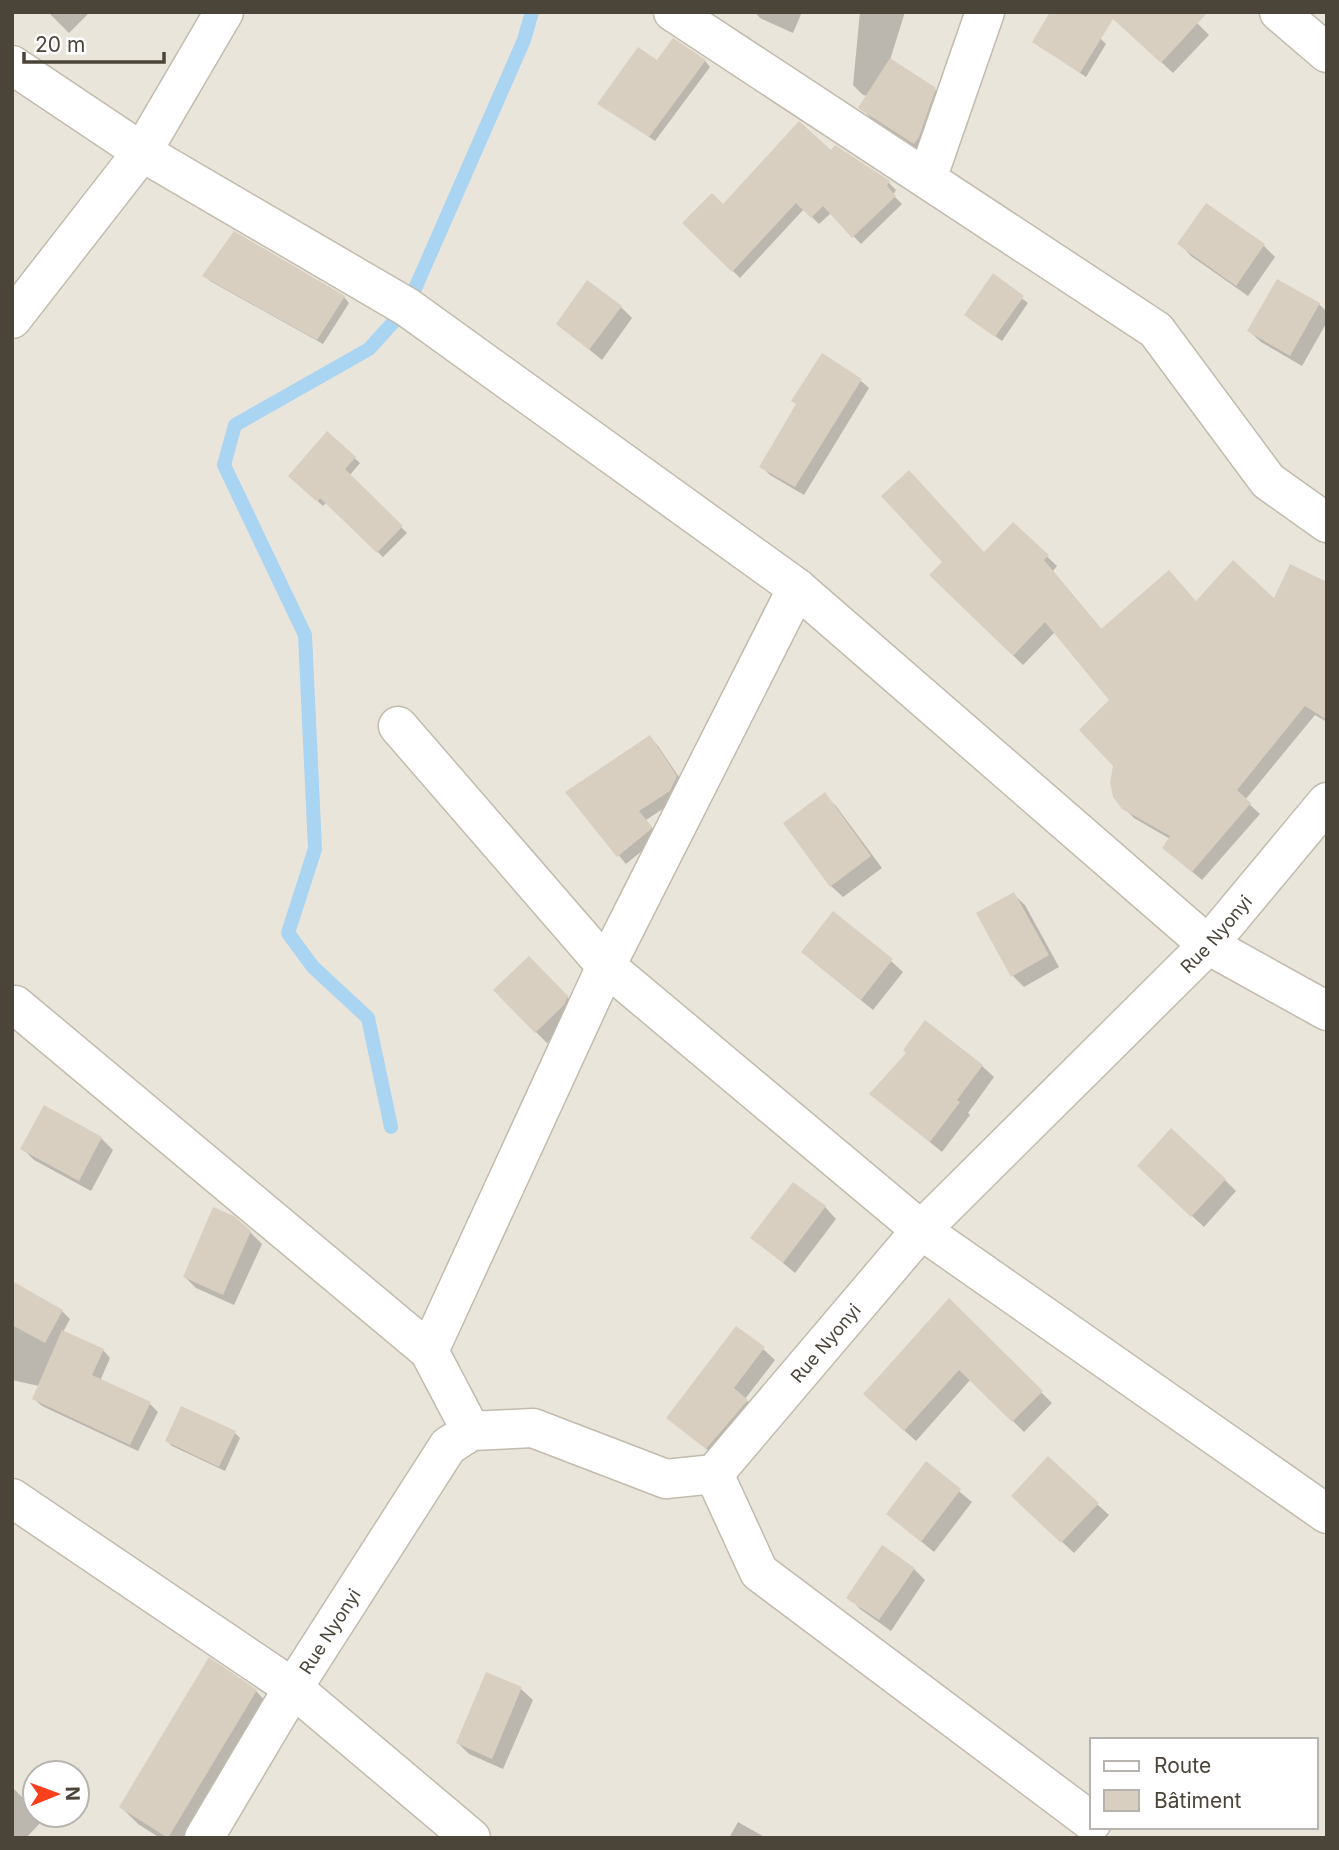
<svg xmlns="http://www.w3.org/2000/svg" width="1339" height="1850" font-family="Inter,sans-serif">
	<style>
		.residential { fill: #eae5da; fill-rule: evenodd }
		.shadow { fill: #0003 }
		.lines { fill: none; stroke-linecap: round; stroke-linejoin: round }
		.stream { stroke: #a9d4f2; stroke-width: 14 }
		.building { fill: #d8cfc1 }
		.street-casing { stroke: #c2bbae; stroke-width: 41 }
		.street { stroke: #fff; stroke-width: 38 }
		.labels { text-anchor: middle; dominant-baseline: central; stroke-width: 7; stroke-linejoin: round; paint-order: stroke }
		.street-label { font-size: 18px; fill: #4b4439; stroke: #fff }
	</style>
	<rect width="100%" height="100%" fill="#f6f3ec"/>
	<path class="residential" d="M 12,12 L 1327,12 L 1327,1838 L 12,1838 ZM 1092,1740 L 1316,1740 L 1316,1827 L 1092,1827 ZM 35,1773 L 77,1773 L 77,1815 L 35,1815 Z"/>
	<path class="shadow" d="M 48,12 L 90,12 L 69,33 Z
		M 755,12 L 802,12 L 793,33 L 760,18 Z
		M 860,12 L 905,12 L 890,60 L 934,89 L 946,101 L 926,154 L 872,119 L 860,107 L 868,96 L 863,95 L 853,85 Z
		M 1107,12 L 1186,12 L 1209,35 L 1173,73 Z
		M 1101,39 L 1106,44 L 1086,77 L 1034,42 Z
		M 705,61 L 710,67 L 655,141 L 619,116 Z
		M 832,153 L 889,183 L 896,190 L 893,195 L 902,204 L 861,244 L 831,213 L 819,224 L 804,209 L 740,278 L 685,223 Z
		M 1180,244 L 1264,246 L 1275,257 L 1248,296 L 1191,256 Z
		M 204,276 L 344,297 L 349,303 L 323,344 L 210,281 Z
		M 993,276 L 1028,303 L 1002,341 L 972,320 Z
		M 1319,304 L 1327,312 L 1327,322 L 1302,366 L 1261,342 L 1249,331 Z
		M 621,307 L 632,318 L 602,360 L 558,324 Z
		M 860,380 L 869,388 L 804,495 L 770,475 L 762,467 L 798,405 Z
		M 327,433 L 360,463 L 349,476 L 407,533 L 383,557 L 327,502 L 323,506 L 290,476 Z
		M 1013,524 L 1057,566 L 1053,571 L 1102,630 L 1196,603 L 1274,601 L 1327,584 L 1327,722 L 1315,715 L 1245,800 L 1260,814 L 1202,880 L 1164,848 L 1170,839 L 1134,818 L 1124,808 L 1115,765 L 1111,700 L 1055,632 L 1023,665 L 931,575 L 985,554 Z
		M 650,738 L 658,746 L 685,786 L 678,799 L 646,820 L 659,837 L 626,864 L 567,793 Z
		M 824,795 L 836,806 L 882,868 L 843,897 L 831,886 L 786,824 Z
		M 1013,894 L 1025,905 L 1059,967 L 1024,987 L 1013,976 Z
		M 529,958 L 579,1009 L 575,1016 L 547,1043 L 495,991 Z
		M 891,961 L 903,972 L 873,1010 L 815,963 Z
		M 982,1066 L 994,1077 L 968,1113 L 970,1115 L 942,1152 L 871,1094 Z
		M 101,1138 L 113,1150 L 91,1191 L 34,1160 L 23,1149 Z
		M 1151,1178 L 1225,1180 L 1236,1191 L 1204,1227 Z
		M 825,1207 L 836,1219 L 795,1273 L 753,1238 Z
		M 250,1232 L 262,1244 L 234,1305 L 196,1288 L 185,1277 Z
		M 12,1283 L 62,1311 L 70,1319 L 63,1332 L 103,1350 L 110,1358 L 100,1381 L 150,1404 L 158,1412 L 138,1451 L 42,1406 L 34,1399 L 39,1386 L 12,1380 Z
		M 949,1301 L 1052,1403 L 1024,1432 L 971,1379 L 916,1441 L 876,1405 Z
		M 763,1349 L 775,1360 L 745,1399 L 759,1412 L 719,1459 L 668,1418 Z
		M 235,1433 L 240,1438 L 225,1471 L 172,1446 L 167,1441 Z
		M 926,1464 L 972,1502 L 934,1552 L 888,1514 Z
		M 1097,1504 L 1109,1515 L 1074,1553 L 1025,1507 Z
		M 914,1569 L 925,1580 L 891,1631 L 860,1609 L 849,1597 Z
		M 521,1689 L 533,1700 L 503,1769 L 469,1754 L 458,1743 Z
		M 256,1691 L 272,1708 L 195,1838 L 160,1838 L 138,1824 L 121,1807 Z
		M 12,1787 L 35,1810 L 35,1815 L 40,1815 L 44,1819 L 26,1838 L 12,1838 Z
		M 738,1822 L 766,1838 L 729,1838 Z"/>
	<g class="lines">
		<path class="stream" d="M 391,1127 L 368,1018 L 313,967 L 288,933 L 315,849 L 305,635 L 224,465 L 235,425 L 369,349 L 407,307 L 524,40 L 532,12"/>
	</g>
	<path class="building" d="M 1050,12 L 1208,12 L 1161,63 L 1113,19 L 1080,73 L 1032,42 Z
		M 673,38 L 706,60 L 649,137 L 597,104 L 638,47 L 657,60 Z
		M 890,58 L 936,88 L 919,137 L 914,144 L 858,108 Z
		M 799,121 L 831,150 L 835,145 L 890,181 L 887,186 L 896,196 L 852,238 L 823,206 L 811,218 L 796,203 L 732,272 L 682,223 L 712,193 L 723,204 Z
		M 1206,203 L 1265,244 L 1236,286 L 1177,244 Z
		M 234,231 L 345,296 L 317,340 L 202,276 Z
		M 993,273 L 1024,296 L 995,337 L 964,315 Z
		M 1277,279 L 1320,303 L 1290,356 L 1247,331 Z
		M 587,280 L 622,306 L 589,350 L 556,324 Z
		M 822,353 L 862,379 L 795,487 L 759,467 L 796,404 L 791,401 Z
		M 327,431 L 356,457 L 345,469 L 403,526 L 377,553 L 320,498 L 317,502 L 288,476 Z
		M 909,470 L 984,552 L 1013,522 L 1049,555 L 1044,560 L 1101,629 L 1169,570 L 1196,601 L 1233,560 L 1274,598 L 1290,564 L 1327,582 L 1327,720 L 1305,706 L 1237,790 L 1251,803 L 1192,872 L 1162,848 L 1170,836 L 1122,809 L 1113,797 L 1110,782 L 1113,766 L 1079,730 L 1109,700 L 1045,622 L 1013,656 L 929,575 L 942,562 L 881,496 Z
		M 650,735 L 677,776 L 670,791 L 639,811 L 652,827 L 650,830 L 617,857 L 565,792 Z
		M 825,792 L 871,856 L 830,887 L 783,823 Z
		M 1014,892 L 1049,955 L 1011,977 L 976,913 Z
		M 833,911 L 893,959 L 861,1000 L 801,952 Z
		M 529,956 L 568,996 L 564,1005 L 535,1033 L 493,990 Z
		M 925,1020 L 983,1065 L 957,1100 L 960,1102 L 930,1142 L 869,1094 L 906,1053 L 903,1050 Z
		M 44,1105 L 102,1137 L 79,1181 L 20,1149 Z
		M 1171,1128 L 1226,1179 L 1191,1217 L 1137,1166 Z
		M 793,1182 L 826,1206 L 783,1263 L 750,1238 Z
		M 213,1207 L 234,1216 L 251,1231 L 223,1295 L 183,1277 Z
		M 12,1281 L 63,1310 L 45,1343 L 12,1325 Z
		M 949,1298 L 1043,1391 L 1012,1422 L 959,1370 L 904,1431 L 863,1394 Z
		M 736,1326 L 765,1347 L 734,1388 L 748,1400 L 706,1449 L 666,1418 Z
		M 62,1330 L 104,1349 L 92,1375 L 151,1402 L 130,1445 L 32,1399 Z
		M 181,1406 L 236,1431 L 219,1467 L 165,1441 Z
		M 1048,1456 L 1099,1503 L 1061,1543 L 1011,1496 Z
		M 926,1461 L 961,1489 L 921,1542 L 886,1514 Z
		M 882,1545 L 915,1568 L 879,1620 L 846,1598 Z
		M 209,1657 L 257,1690 L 168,1838 L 119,1807 Z
		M 486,1672 L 522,1687 L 492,1759 L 456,1743 Z"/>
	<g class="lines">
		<defs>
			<g id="street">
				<path d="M 673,12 L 1156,330 L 1268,481 L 1327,523"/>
				<path d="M 1279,12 L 1327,53"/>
				<path d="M 12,65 L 142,152 L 407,307 L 797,588 L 1208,945 L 1327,1011"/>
				<path d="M 927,179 L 985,12"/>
				<path d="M 12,319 L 142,152 L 224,12"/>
				<path d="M 398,726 L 606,966 L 921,1230 L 1327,1514"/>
				<path d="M 15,1005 L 429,1351 L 471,1431"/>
				<path d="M 429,1351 L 606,966 L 797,588"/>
				<path d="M 714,1474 L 759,1572 L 1092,1822"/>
				<path d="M 12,1498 L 293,1688 L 471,1838"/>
				<path id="s1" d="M 204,1838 L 293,1688 L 448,1446 L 471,1431 L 533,1428 L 666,1479 L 714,1474 L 921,1230 L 1208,945 L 1327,802"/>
			</g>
		</defs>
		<use href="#street" class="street-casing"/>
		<use href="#street" class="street"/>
	</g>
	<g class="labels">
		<g class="street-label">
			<text stroke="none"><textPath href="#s1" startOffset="1480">Rue Nyonyi</textPath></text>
			<text stroke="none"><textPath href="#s1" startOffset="914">Rue Nyonyi</textPath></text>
			<text stroke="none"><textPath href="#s1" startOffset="242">Rue Nyonyi</textPath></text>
		</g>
	</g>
	<rect width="1339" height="1850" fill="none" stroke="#4b4439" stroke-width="28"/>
	<rect x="1090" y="1738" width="228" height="91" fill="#ffffff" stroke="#b7b4b0" stroke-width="2"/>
	<rect x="1104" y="1761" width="35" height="10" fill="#ffffff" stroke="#b7b4b0" stroke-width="2"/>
	<text x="1154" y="1773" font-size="21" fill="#4b4439">Route</text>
	<rect x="1104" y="1790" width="35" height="21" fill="#d8cfc1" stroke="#b7b4b0" stroke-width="2"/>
	<text x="1154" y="1808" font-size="21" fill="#4b4439">Bâtiment</text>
	<g transform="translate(56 1794) rotate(89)"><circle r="33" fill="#ffffff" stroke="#b7b4b0" stroke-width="2"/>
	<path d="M0-5L12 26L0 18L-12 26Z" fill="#fc3f1d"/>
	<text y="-10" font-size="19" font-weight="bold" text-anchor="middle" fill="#4b4439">N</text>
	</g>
	<path d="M24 52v10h140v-10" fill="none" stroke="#4b4439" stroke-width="3.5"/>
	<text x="35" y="52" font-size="21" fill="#4b4439" stroke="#ffffff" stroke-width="5" paint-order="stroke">20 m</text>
</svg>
